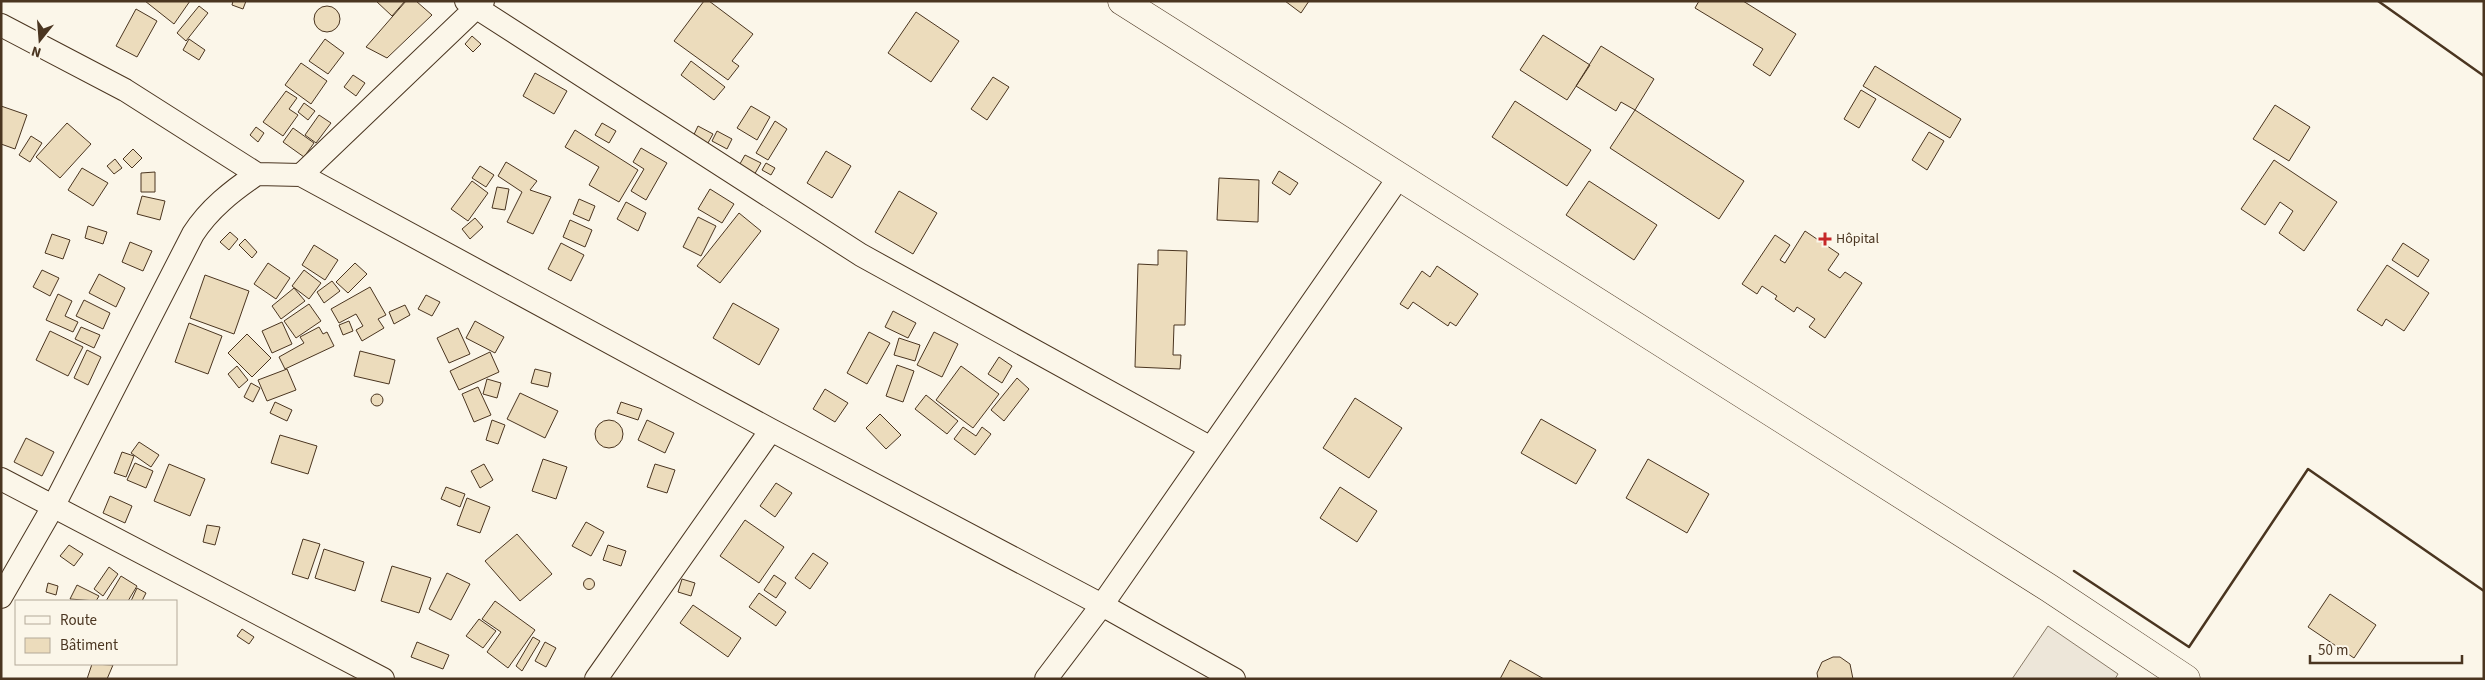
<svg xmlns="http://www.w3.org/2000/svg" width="2485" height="680" font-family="'Source Sans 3',sans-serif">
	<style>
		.green { fill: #ede6d9; stroke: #887966 }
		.building { fill: #ecdcbc; stroke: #4a3520 }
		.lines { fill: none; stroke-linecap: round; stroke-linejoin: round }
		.minor-casing { stroke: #4a3520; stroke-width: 24 }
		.major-casing { stroke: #4a3520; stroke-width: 29 }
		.minor { stroke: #fbf6e9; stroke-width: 22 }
		.major { stroke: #fbf6e9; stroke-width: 28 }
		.wall { stroke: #4a3520; stroke-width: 2.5 }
		.poi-dot { fill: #c62828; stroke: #fbf6e9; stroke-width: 2 }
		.labels { text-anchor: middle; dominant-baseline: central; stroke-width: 4; stroke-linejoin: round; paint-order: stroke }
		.poi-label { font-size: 14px; fill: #4a3520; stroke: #fbf6e9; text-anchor: start }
	</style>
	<rect width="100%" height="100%" fill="#fbf6e9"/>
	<path class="green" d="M 2048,626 L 2118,674 L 2115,679 L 2012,679 Z"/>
	<path class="building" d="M 145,1 L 190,1 L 174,24 Z
		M 233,1 L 246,1 L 243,9 L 232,5 Z
		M 376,1 L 405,1 L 392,16 Z
		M 406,1 L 416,1 L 432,15 L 387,58 L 366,47 Z
		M 704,1 L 709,1 L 753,34 L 732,61 L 739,66 L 728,80 L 674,41 Z
		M 1285,1 L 1309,1 L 1301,13 Z
		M 1699,1 L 1743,1 L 1796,34 L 1770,76 L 1753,65 L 1763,49 L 1695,8 Z
		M 199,6 L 208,13 L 186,41 L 177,33 Z
		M314 19a13 13 0 1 1 26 0a13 13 0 1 1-26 0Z
		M 136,9 L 157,21 L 137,57 L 116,46 Z
		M 916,12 L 959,41 L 931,82 L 888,53 Z
		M 1543,35 L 1590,65 L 1567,100 L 1520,70 Z
		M 472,36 L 481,44 L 473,52 L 465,44 Z
		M 189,39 L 205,50 L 199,60 L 183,50 Z
		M 325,39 L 344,53 L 328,74 L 309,61 Z
		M 1601,46 L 1654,79 L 1635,110 L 1621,102 L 1616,111 L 1576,86 Z
		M 691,61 L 725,87 L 714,100 L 681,75 Z
		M 301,63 L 327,81 L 311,104 L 285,85 Z
		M 1875,66 L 1961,119 L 1950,138 L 1863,86 Z
		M 535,73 L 567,91 L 554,114 L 523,96 Z
		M 353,75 L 365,83 L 356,96 L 344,87 Z
		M 993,77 L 1009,87 L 987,120 L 971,109 Z
		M 1861,90 L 1876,99 L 1859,128 L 1844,119 Z
		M 286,91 L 297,98 L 289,109 L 298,115 L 283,136 L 263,122 Z
		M 1515,101 L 1591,150 L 1567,186 L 1492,137 Z
		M 304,103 L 315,111 L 308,120 L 298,112 Z
		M 2275,105 L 2310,127 L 2289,161 L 2253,139 Z
		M 1,106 L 27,115 L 15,149 L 1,144 Z
		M 751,106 L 770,117 L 757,140 L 737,128 Z
		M 1635,110 L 1744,181 L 1719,219 L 1610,148 Z
		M 319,115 L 331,123 L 316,143 L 305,135 Z
		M 775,121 L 787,129 L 768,160 L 756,153 Z
		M 67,123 L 91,144 L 60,178 L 36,157 Z
		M 602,123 L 616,131 L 609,143 L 595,135 Z
		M 698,126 L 713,134 L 704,150 L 690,143 Z
		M 256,127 L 264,133 L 258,142 L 250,135 Z
		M 293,128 L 314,143 L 304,157 L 283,142 Z
		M 575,130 L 638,170 L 619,202 L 589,185 L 599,167 L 565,147 Z
		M 717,131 L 732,139 L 727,149 L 712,141 Z
		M 1929,132 L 1944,141 L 1927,170 L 1912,160 Z
		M 31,136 L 42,143 L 30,162 L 19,155 Z
		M 641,148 L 667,163 L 646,200 L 631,191 L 644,169 L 633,162 Z
		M 133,149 L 142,158 L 132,168 L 123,159 Z
		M 826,151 L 851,166 L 832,198 L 807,183 Z
		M 745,155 L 761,163 L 753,177 L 737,169 Z
		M 115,159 L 122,168 L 114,174 L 107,166 Z
		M 2274,160 L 2337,202 L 2304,251 L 2279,233 L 2293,211 L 2280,202 L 2265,225 L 2241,209 Z
		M 506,162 L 537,181 L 530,190 L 551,197 L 533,234 L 507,222 L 522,192 L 498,176 Z
		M 766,163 L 775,168 L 771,175 L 762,170 Z
		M 480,166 L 494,175 L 486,187 L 472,178 Z
		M 82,168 L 108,183 L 93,206 L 68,190 Z
		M 1279,171 L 1298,183 L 1290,195 L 1272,183 Z
		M 155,172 L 155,192 L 141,192 L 141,173 Z
		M 1219,178 L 1259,180 L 1258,222 L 1217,220 Z
		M 472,181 L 488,193 L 468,221 L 451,209 Z
		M 1589,181 L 1657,225 L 1634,260 L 1566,215 Z
		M 497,187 L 509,189 L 505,210 L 492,208 Z
		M 710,189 L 734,204 L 722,223 L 698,209 Z
		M 899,191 L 937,213 L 913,254 L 875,232 Z
		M 142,196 L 165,201 L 160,220 L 137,214 Z
		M 579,199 L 595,206 L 589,221 L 573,214 Z
		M 626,202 L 646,213 L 638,231 L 617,219 Z
		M 739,213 L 761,231 L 720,283 L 697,266 Z
		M 698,217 L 716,226 L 701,256 L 683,247 Z
		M 475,218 L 483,227 L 470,239 L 462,229 Z
		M 570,220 L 592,230 L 585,247 L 563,237 Z
		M 88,226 L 107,232 L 103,244 L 85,238 Z
		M 1805,231 L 1839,254 L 1828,270 L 1840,278 L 1845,272 L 1862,283 L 1825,338 L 1809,327 L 1815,319 L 1797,307 L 1794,312 L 1775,299 L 1777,296 L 1762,286 L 1757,294 L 1742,284 L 1775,235 L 1790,245 L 1780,260 L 1785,263 Z
		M 230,232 L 238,239 L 229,250 L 220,242 Z
		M 52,234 L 70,240 L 63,259 L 45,253 Z
		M 245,239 L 257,252 L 252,258 L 239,245 Z
		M 130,242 L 152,251 L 143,271 L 122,262 Z
		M 561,243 L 584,255 L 571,281 L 548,269 Z
		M 2403,243 L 2429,260 L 2418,277 L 2392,260 Z
		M 314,245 L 338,260 L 325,280 L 302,265 Z
		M 1158,250 L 1187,251 L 1185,325 L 1174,325 L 1173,355 L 1181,355 L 1180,369 L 1135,367 L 1138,264 L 1158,265 Z
		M 268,263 L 290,278 L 276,299 L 254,284 Z
		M 355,263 L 367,274 L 348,293 L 336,282 Z
		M 2387,265 L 2429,293 L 2404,331 L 2386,319 L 2382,326 L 2357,310 Z
		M 1437,266 L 1478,294 L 1456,326 L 1450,322 L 1448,326 L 1413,302 L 1408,309 L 1400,304 L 1422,271 L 1430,277 Z
		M 42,270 L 59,278 L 50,296 L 33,287 Z
		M 304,270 L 321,283 L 309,299 L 292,286 Z
		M 99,274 L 125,288 L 116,307 L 89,293 Z
		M 205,275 L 249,291 L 234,334 L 190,318 Z
		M 332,281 L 340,291 L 324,303 L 317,292 Z
		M 370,287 L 386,315 L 378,319 L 384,328 L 362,341 L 356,330 L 363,326 L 356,314 L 339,323 L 331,309 Z
		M 294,288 L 305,301 L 281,319 L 272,306 Z
		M 58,294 L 72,301 L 65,316 L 78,322 L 73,332 L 46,320 Z
		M 426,295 L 440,302 L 432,316 L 418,309 Z
		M 84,300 L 110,313 L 103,329 L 76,316 Z
		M 733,303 L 779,329 L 759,365 L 713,338 Z
		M 309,304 L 321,321 L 296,338 L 284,321 Z
		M 405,305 L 410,315 L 394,324 L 389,312 Z
		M 893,311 L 916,323 L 908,338 L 885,327 Z
		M 349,321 L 353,331 L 343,335 L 339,325 Z
		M 475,321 L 504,337 L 495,353 L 466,338 Z
		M 282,322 L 292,344 L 272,353 L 262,331 Z
		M 189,323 L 222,336 L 208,374 L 175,362 Z
		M 81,327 L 100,335 L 94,348 L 75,339 Z
		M 319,327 L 323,334 L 327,332 L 334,346 L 285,369 L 279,357 L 304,343 L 300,337 Z
		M 458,328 L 470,354 L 449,363 L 437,338 Z
		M 50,331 L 83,347 L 68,376 L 36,360 Z
		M 869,332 L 890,343 L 867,384 L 847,373 Z
		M 934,332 L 958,344 L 942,377 L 917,365 Z
		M 247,334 L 271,358 L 252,377 L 228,353 Z
		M 899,338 L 920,345 L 915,361 L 894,355 Z
		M 87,350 L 101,357 L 88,385 L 74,378 Z
		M 360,351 L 395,360 L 389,384 L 354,376 Z
		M 490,352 L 499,372 L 459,390 L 450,371 Z
		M 999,357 L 1012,366 L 1002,383 L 988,374 Z
		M 897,365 L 914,371 L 903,402 L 886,396 Z
		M 237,366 L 248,380 L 239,388 L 228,374 Z
		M 961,366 L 999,394 L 973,428 L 936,400 Z
		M 287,369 L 296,390 L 267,401 L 258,380 Z
		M 535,369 L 551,373 L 548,387 L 531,383 Z
		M 1017,378 L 1029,389 L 1004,421 L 991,410 Z
		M 487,379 L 501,383 L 497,398 L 483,394 Z
		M 251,383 L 260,388 L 253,402 L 244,397 Z
		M 478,387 L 491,415 L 474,422 L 462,394 Z
		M 825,389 L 848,403 L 835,422 L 813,409 Z
		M 520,393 L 558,411 L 545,438 L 507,419 Z
		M371 400a6 6 0 1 1 12 0a6 6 0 1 1-12 0Z
		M 926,395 L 958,421 L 947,434 L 915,409 Z
		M 1355,398 L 1402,428 L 1369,478 L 1323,448 Z
		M 275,402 L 292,410 L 287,421 L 270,413 Z
		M 621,402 L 642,409 L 638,420 L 617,413 Z
		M 880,414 L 901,435 L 886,449 L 866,428 Z
		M 1541,419 L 1596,450 L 1576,484 L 1521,453 Z
		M595 434a14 14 0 1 1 28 0a14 14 0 1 1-28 0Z
		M 492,420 L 505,425 L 498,444 L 486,440 Z
		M 647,420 L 674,433 L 665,453 L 638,440 Z
		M 963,427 L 976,436 L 982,427 L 991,434 L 975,455 L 954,439 Z
		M 280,435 L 317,446 L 308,474 L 271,463 Z
		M 26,438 L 54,452 L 42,476 L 14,462 Z
		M 139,442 L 159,455 L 151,467 L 131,453 Z
		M 122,452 L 134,456 L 126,477 L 114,473 Z
		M 543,459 L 567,467 L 556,499 L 532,491 Z
		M 1648,459 L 1709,494 L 1687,533 L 1626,498 Z
		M 135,463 L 153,471 L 146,488 L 127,480 Z
		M 169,464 L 205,479 L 190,516 L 154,501 Z
		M 484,464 L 493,480 L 480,488 L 471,471 Z
		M 655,464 L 675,470 L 667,493 L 647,487 Z
		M 776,483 L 792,493 L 775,517 L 760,506 Z
		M 446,487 L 465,494 L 460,507 L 441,499 Z
		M 1340,487 L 1377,511 L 1357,542 L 1320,518 Z
		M 110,496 L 132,506 L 125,523 L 103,513 Z
		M 467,498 L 490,507 L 480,533 L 457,525 Z
		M 745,520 L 784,547 L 759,583 L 720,556 Z
		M 586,522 L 604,532 L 591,556 L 572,546 Z
		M 207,525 L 220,527 L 215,545 L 203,542 Z
		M 517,534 L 552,574 L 520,601 L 485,561 Z
		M 303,539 L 320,544 L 308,579 L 292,574 Z
		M 69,545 L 83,554 L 74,566 L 60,556 Z
		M 608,545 L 626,551 L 621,566 L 603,560 Z
		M 324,549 L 364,562 L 355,591 L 315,578 Z
		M 813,553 L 828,563 L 810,589 L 795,578 Z
		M 392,566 L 431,578 L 419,613 L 381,601 Z
		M 109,567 L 118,574 L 103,596 L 94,589 Z
		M 447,573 L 470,584 L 451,620 L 429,609 Z
		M 774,575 L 786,583 L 776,598 L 764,590 Z
		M 121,576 L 137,586 L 128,601 L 106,601 Z
		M583.5 584a5.5 5.5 0 1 1 11 0a5.5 5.5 0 1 1-11 0Z
		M 682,579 L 695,583 L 691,596 L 678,592 Z
		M 48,583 L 58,586 L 56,595 L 46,592 Z
		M 77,585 L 99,596 L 96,601 L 70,599 Z
		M 137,588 L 146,593 L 142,601 L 131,601 Z
		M 759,593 L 786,612 L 776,626 L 749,607 Z
		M 2330,594 L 2376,625 L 2354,658 L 2308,627 Z
		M 495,601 L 535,630 L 508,668 L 487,652 L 501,632 L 482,619 Z
		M 693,605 L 741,638 L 728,657 L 680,623 Z
		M 479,619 L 496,631 L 483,648 L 466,636 Z
		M 242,629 L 254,637 L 249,644 L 237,636 Z
		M 533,637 L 540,641 L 522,671 L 516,666 Z
		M 417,642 L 449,655 L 443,669 L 411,657 Z
		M 545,642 L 556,648 L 546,667 L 535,661 Z
		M 1833,657 L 1840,657 L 1850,664 L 1853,679 L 1818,679 L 1817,673 L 1822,662 Z
		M 1510,660 L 1544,679 L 1500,679 Z
		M 92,664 L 113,665 L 107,679 L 87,679 Z"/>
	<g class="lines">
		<defs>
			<path id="minor" d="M 466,1 L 861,255 L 1211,448
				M 1,25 L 125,90 L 257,174 L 301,175 L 771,430 L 1102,605 L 1234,679
				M 301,175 L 483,1
				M 1,479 L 383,679
				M 1,597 L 54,505 L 193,234 C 209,209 232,191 257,174
				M 596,679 L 771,430
				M 1046,679 L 1102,605 L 1399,177"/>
			<path id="major" d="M 1122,1 L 2049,588 L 2186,679"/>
		</defs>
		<use href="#minor" class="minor-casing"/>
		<use href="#major" class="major-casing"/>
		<use href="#minor" class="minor"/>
		<use href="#major" class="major"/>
		<path class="wall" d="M 2378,1 L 2484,76
			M 2074,571 L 2189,647 L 2308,469 L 2484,591"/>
	</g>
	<path class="poi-dot" d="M1822.5 231.5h5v5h5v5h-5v5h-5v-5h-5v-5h5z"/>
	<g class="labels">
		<g class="poi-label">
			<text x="1836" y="239">Hôpital</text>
		</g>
	</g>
	<rect width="2485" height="680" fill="none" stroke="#4a3520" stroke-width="5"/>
	<rect x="15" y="600" width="162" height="65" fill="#fbf6e9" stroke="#b4a999"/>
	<rect x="25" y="616" width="25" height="8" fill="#fbf6e9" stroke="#b4a999"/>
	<text x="60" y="625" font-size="15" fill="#4a3520">Route</text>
	<rect x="25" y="638" width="25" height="15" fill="#ecdcbc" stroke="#b4a999"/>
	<text x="60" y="650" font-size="15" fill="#4a3520">Bâtiment</text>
	<g transform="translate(40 40) rotate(197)" stroke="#fbf6e9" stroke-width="4" paint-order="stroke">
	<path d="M0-4L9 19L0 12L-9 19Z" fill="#4a3520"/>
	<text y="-8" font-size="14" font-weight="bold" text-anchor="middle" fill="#4a3520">N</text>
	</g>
	<path d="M2310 655v8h152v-8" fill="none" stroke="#4a3520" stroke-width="2.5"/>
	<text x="2318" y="655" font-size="15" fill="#4a3520" stroke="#fbf6e9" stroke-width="4" paint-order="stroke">50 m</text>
</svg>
